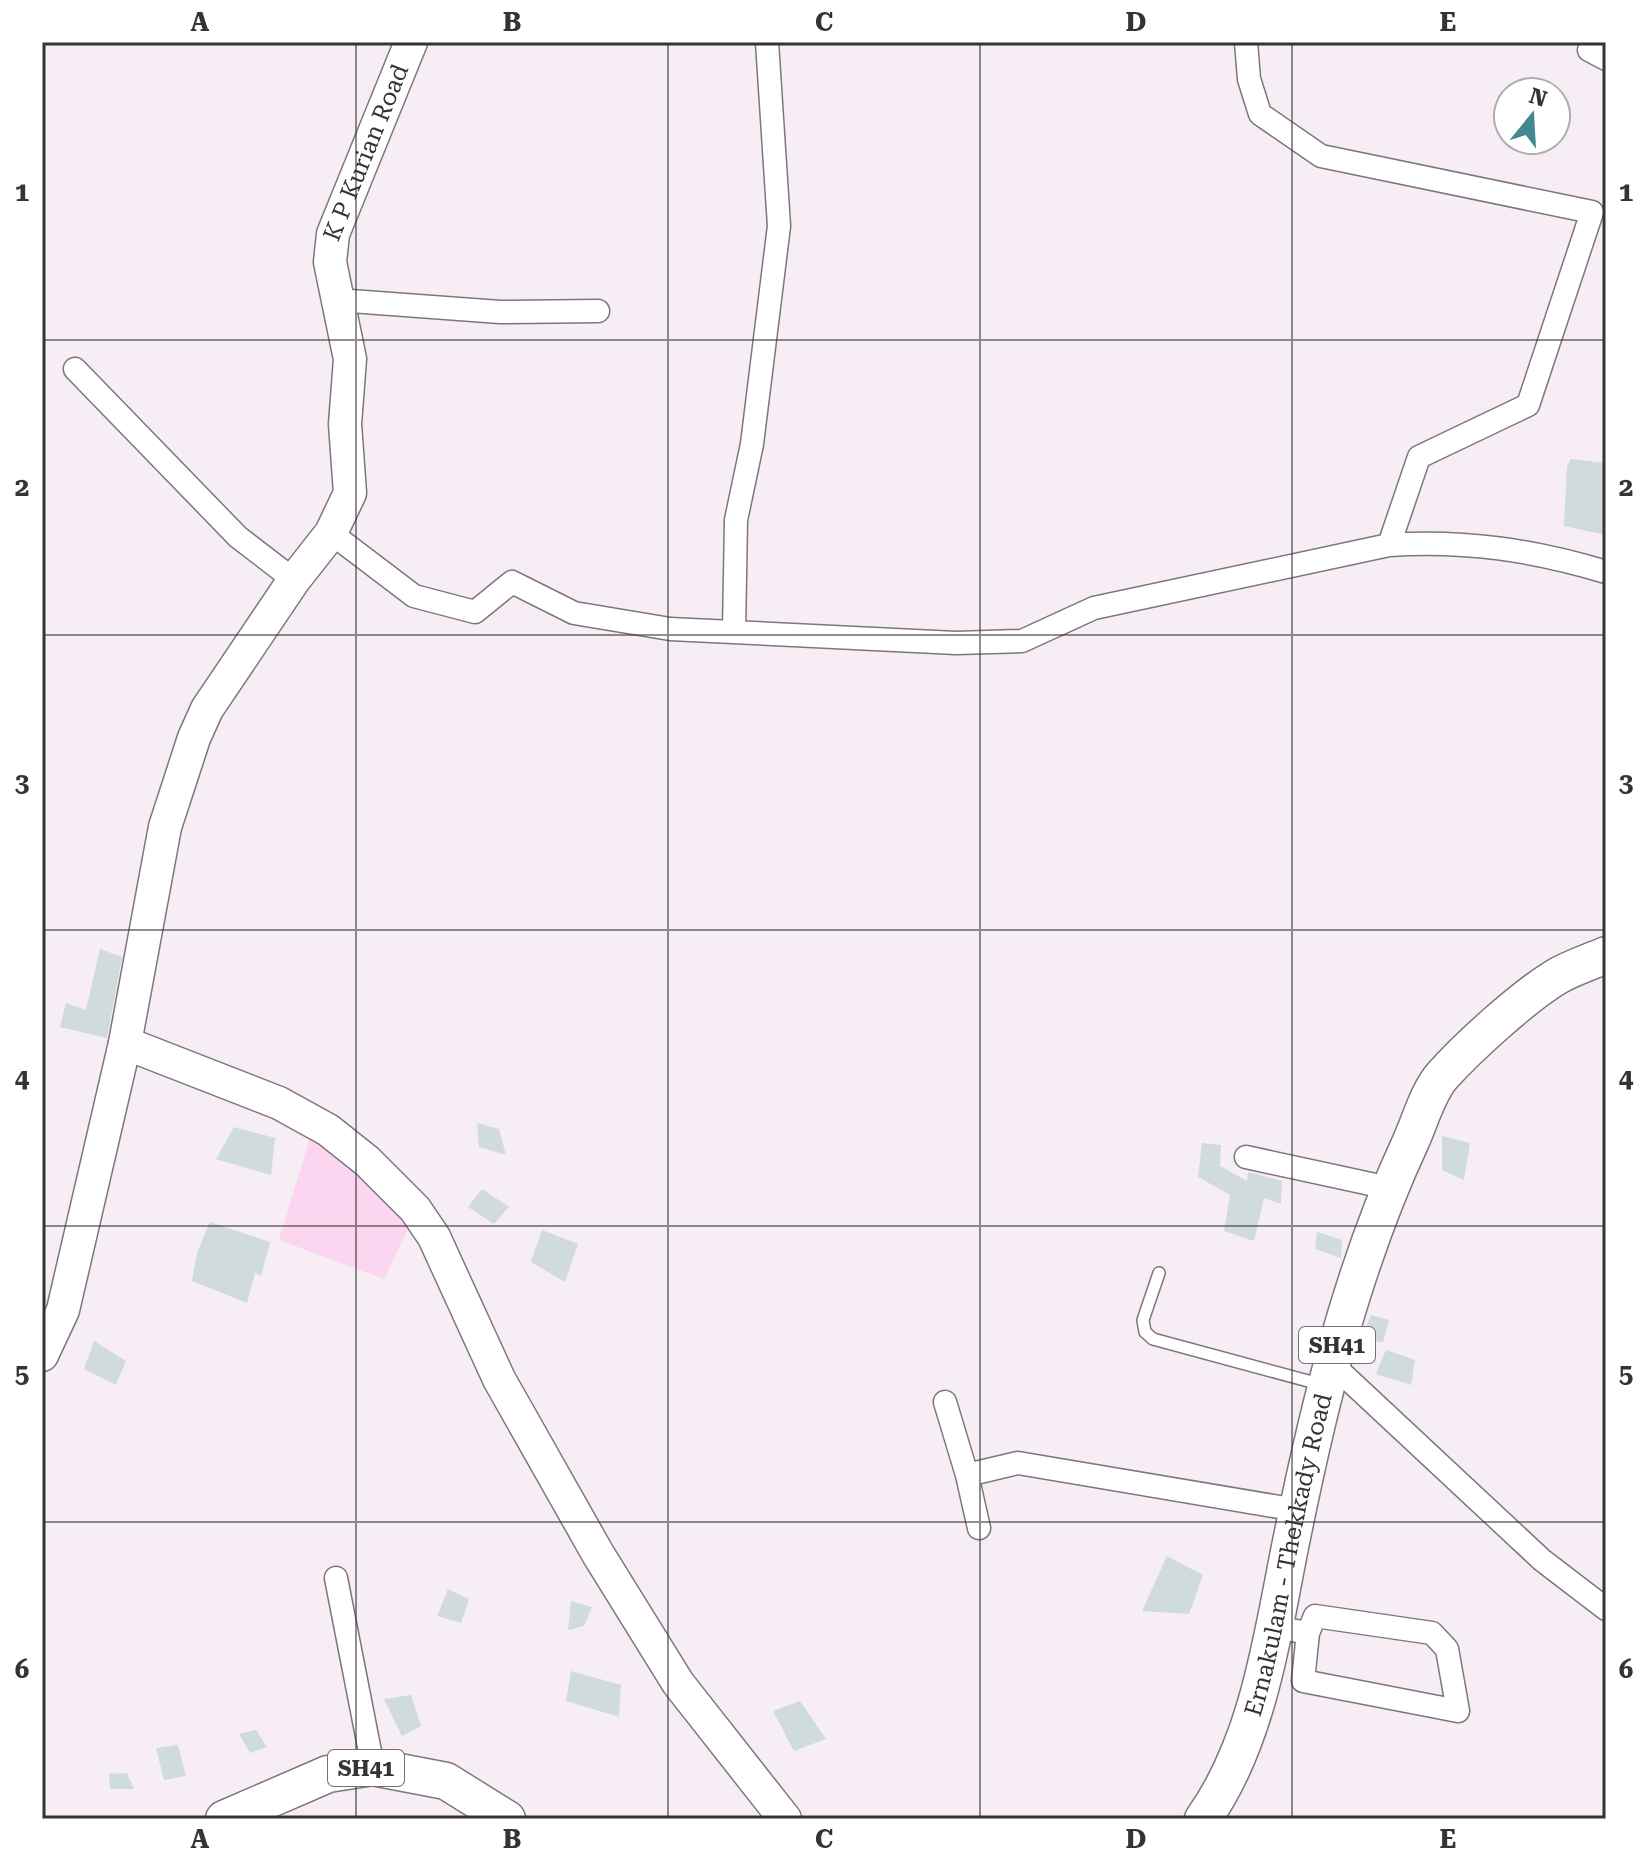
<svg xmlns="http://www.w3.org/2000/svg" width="1648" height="1861" font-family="'Roboto Serif',serif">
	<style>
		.green { fill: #fcd5f0 }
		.building { fill: #cfdbdd }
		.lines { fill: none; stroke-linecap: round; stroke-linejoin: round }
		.lane-casing { stroke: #7e767c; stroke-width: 14 }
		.street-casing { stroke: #7e767c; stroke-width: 25 }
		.secondary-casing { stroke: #7e767c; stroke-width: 35 }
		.primary-casing { stroke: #7e767c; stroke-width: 39 }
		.lane { stroke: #fff; stroke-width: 11 }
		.street { stroke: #fff; stroke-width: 22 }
		.secondary { stroke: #fff; stroke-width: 32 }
		.primary { stroke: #fff; stroke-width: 36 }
		.grid { fill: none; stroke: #363235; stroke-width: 2; stroke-opacity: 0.55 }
		.labels { text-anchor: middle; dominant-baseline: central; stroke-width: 7; stroke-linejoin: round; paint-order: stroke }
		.shield { fill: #fff; stroke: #727072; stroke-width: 2 }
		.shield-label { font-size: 22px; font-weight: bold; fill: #363235 }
		.street-label { font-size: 24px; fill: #363235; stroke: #fff }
		.neatline { fill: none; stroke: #363235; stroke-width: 3 }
		.grid-label { font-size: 26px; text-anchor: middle; font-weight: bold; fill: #363235 }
	</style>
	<rect width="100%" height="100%" fill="#f7edf4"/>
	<path class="green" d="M 310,1138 L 412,1221 L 384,1279 L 279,1240 Z"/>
	<path class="building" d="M 1571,459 L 1606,463 L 1606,535 L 1564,526 L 1567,466 Z
		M 100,949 L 122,957 L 107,1038 L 60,1027 L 66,1003 L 86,1010 Z
		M 477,1123 L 499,1129 L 506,1155 L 479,1147 Z
		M 234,1127 L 275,1138 L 271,1175 L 216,1159 Z
		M 1442,1136 L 1470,1143 L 1464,1180 L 1442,1170 Z
		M 1202,1143 L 1221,1145 L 1220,1166 L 1247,1181 L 1248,1172 L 1282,1181 L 1281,1204 L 1264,1198 L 1254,1241 L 1224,1231 L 1230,1195 L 1198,1177 Z
		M 482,1189 L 509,1207 L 494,1224 L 468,1207 Z
		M 210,1222 L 270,1242 L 261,1276 L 255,1273 L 247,1303 L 192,1281 L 197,1253 Z
		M 542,1230 L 578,1244 L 565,1282 L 531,1262 Z
		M 1317,1232 L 1342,1240 L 1341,1258 L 1315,1249 Z
		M 1371,1315 L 1389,1320 L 1383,1342 L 1361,1340 Z
		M 94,1341 L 126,1361 L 116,1385 L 84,1369 Z
		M 1386,1350 L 1415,1360 L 1411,1385 L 1376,1374 Z
		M 1167,1556 L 1203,1575 L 1189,1614 L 1142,1611 Z
		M 448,1589 L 469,1599 L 461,1623 L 437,1616 Z
		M 571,1601 L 592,1607 L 584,1626 L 568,1630 Z
		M 571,1671 L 621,1685 L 619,1717 L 566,1701 Z
		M 411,1695 L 421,1726 L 402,1736 L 384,1699 Z
		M 800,1701 L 826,1739 L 794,1751 L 773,1711 Z
		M 256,1730 L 267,1747 L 250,1753 L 239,1734 Z
		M 178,1745 L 186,1776 L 164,1780 L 156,1748 Z
		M 127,1773 L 134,1789 L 110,1789 L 109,1774 Z"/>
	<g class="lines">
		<defs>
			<path id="lane" d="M 1159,1273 L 1143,1320 L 1145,1332 L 1153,1339 L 1323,1385"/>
			<path id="street" d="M 1246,42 L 1249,79 L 1260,114 L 1321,156 L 1592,212 L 1528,405 L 1419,457 L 1389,545
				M 1589,50 L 1606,59
				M 337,300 L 500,312 L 598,311
				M 75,369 L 238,537 L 294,580
				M 331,533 L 414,596 L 475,612 L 512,582 L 574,613 L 670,629 L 956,643 L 1022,641 L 1094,608 L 1389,545 C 1465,540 1533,550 1606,572
				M 734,631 L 736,520 L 752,444 L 779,226 L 767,42
				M 1246,1157 L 1389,1188
				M 1333,1365 L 1542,1560 L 1606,1609
				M 945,1402 L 967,1475
				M 979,1528 L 967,1475 L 1018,1463 L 1297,1510
				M 336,1578 L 373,1767
				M 1274,1627 L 1308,1633 L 1315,1616 L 1432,1633 L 1447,1649 L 1458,1711 L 1303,1681 L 1308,1633"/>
			<g id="secondary">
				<path d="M 125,1043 L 279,1103 L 328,1130 L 367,1161 L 415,1209 L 434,1237 L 499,1379 L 598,1554 L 678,1683 L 785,1819"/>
				<path id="s1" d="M 42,1355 L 63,1310 L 125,1043 L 165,827 L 194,738 L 207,709 L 294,580 L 331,533 L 350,493 L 345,424 L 350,359 L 330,262 L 333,234 L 411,42"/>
			</g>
			<g id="primary">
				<path d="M 224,1819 L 328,1774 L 373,1767 L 446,1781 L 507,1819"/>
				<path id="s2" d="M 1203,1819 C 1256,1745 1271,1644 1288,1557 C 1316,1416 1350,1272 1411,1141 C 1420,1121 1428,1092 1442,1076 C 1469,1046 1522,998 1556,977 C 1571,968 1590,962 1606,955"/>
			</g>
		</defs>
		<use href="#lane" class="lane-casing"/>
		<use href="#street" class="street-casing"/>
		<use href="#secondary" class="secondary-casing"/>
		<use href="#primary" class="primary-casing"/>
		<use href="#lane" class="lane"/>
		<use href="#street" class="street"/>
		<use href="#secondary" class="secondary"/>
		<use href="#primary" class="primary"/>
	</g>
	<path class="grid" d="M 356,42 L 356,1819M 668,42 L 668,1819M 980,42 L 980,1819M 1292,42 L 1292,1819M 42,340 L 1606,340M 42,635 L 1606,635M 42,930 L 1606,930M 42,1226 L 1606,1226M 42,1522 L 1606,1522"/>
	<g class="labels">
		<g class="shield">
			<rect x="1299" y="1327" width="76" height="36" rx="6"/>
			<rect x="328" y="1750" width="76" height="36" rx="6"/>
		</g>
		<g class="shield-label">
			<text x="1337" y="1345">SH41</text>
			<text x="366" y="1768">SH41</text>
		</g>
		<g class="street-label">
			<text stroke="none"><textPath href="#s1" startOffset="1278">K P Kurian Road</textPath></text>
			<text stroke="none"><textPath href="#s2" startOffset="280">Ernakulam - Thekkady Road</textPath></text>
		</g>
	</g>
	<rect width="1648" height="1861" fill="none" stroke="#ffffff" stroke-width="88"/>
	<g transform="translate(1532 116) rotate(18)"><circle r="38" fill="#ffffff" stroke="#afadae" stroke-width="2"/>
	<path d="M0-6L14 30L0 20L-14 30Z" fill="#428892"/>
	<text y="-12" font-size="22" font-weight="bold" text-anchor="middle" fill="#363235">N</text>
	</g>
	<rect x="44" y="44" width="1560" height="1773" class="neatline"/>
	<g class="grid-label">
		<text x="200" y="31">A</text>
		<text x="512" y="31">B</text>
		<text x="824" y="31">C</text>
		<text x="1136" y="31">D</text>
		<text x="1448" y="31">E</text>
		<text x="22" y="201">1</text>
		<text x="1626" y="201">1</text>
		<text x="22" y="496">2</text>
		<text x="1626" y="496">2</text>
		<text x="22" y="792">3</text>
		<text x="1626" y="792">3</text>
		<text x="22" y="1087">4</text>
		<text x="1626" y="1087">4</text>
		<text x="22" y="1383">5</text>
		<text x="1626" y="1383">5</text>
		<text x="22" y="1678">6</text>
		<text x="1626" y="1678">6</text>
		<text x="200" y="1848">A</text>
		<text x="512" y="1848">B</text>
		<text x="824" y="1848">C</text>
		<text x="1136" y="1848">D</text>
		<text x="1448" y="1848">E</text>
	</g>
</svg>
